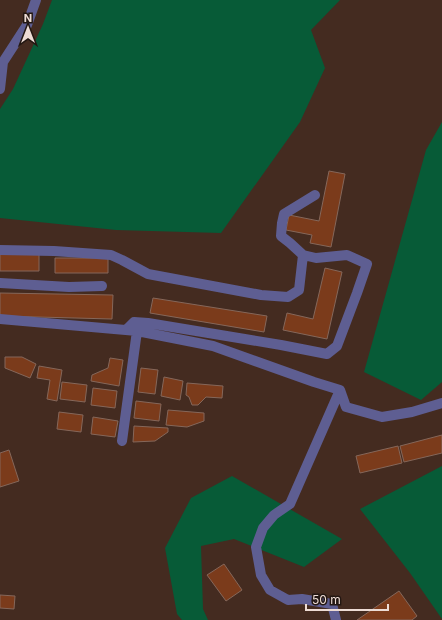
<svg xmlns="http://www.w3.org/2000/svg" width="442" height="620" font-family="Inter,sans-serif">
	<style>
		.green { fill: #075b37 }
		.building { fill: #7b3b1b; stroke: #85675a }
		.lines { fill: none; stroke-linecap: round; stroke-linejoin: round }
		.minor { stroke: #5e5e92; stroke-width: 10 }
	</style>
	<rect width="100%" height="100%" fill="#442b20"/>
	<path class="green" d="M 52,0 L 340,0 L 311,30 L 325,68 L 300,122 L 221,233 L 116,230 L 0,218 L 0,109 L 13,89 L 43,24 Z
		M 442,122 L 442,382 L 421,400 L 364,372 L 426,150 Z
		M 442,466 L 442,619 L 410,573 L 360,509 Z
		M 232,476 L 342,539 L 304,567 L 234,539 L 201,546 L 203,609 L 208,620 L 182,620 L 177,614 L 165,548 L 191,498 Z"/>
	<path class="building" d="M 329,171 L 345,174 L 331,247 L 310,243 L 312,235 L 286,230 L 289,215 L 319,221 Z
		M 0,254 L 39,254 L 39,271 L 0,271 Z
		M 55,258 L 108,258 L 108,273 L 55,273 Z
		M 325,268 L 342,272 L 327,339 L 283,330 L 287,313 L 313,319 Z
		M 0,293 L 113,295 L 112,319 L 0,316 Z
		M 153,298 L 267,316 L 264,332 L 150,313 Z
		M 5,357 L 22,357 L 36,364 L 30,378 L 5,368 Z
		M 110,358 L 123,360 L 119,386 L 91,381 L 92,375 L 108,368 Z
		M 39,366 L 62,370 L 57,401 L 47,399 L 50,380 L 37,378 Z
		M 141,368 L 158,370 L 155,394 L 138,392 Z
		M 164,377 L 183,381 L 180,400 L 161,396 Z
		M 62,382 L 87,385 L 85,402 L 60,399 Z
		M 187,383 L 223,386 L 222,398 L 206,397 L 198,405 L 192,405 L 189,397 L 186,395 Z
		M 93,388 L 117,391 L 115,408 L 91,405 Z
		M 136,401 L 161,404 L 159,421 L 134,418 Z
		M 168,410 L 204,413 L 204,421 L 187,427 L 166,425 Z
		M 59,412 L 83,415 L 81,432 L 57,429 Z
		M 93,417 L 118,421 L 115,437 L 91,434 Z
		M 134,426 L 168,428 L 168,432 L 155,441 L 133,442 Z
		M 442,435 L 442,453 L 404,462 L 400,446 Z
		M 398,446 L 402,463 L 360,473 L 356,456 Z
		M 9,450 L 19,481 L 0,487 L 0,453 Z
		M 224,564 L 242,590 L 226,601 L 207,575 Z
		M 399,591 L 417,616 L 412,620 L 357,620 Z
		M 0,595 L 15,596 L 14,609 L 0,608 Z"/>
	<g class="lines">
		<path class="minor" d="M 0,65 L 3,62 L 27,25 L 36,0
			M 0,89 L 3,62
			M 0,250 L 54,251 L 111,255 L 122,260 L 148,274 L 261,295 L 288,297 L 299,290 L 303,255 L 316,258 L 347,255 L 367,264 L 357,293 L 337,346 L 327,354 L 281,345 L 148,323 L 134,322 L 126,330
			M 303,255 L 290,243 L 281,236 L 282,223 L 284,214 L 315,195
			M 0,283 L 69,287 L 102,286
			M 0,319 L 137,331 L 213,346 L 314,382 L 340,390 L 346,407 L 382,417 L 412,412 L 442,403
			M 122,441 L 137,331
			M 336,620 L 332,604 L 302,599 L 288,600 L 270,590 L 261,575 L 256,547 L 263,528 L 274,515 L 290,504 L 340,390"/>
	</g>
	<g transform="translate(28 28)" stroke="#231712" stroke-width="3" paint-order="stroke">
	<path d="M0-3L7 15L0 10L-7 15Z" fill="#eddcd5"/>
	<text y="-6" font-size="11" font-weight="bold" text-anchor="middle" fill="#eddcd5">N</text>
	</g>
	<path d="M306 604v6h82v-6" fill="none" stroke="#eddcd5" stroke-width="2"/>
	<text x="312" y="604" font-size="12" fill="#eddcd5" stroke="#231712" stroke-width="3" paint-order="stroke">50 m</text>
</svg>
